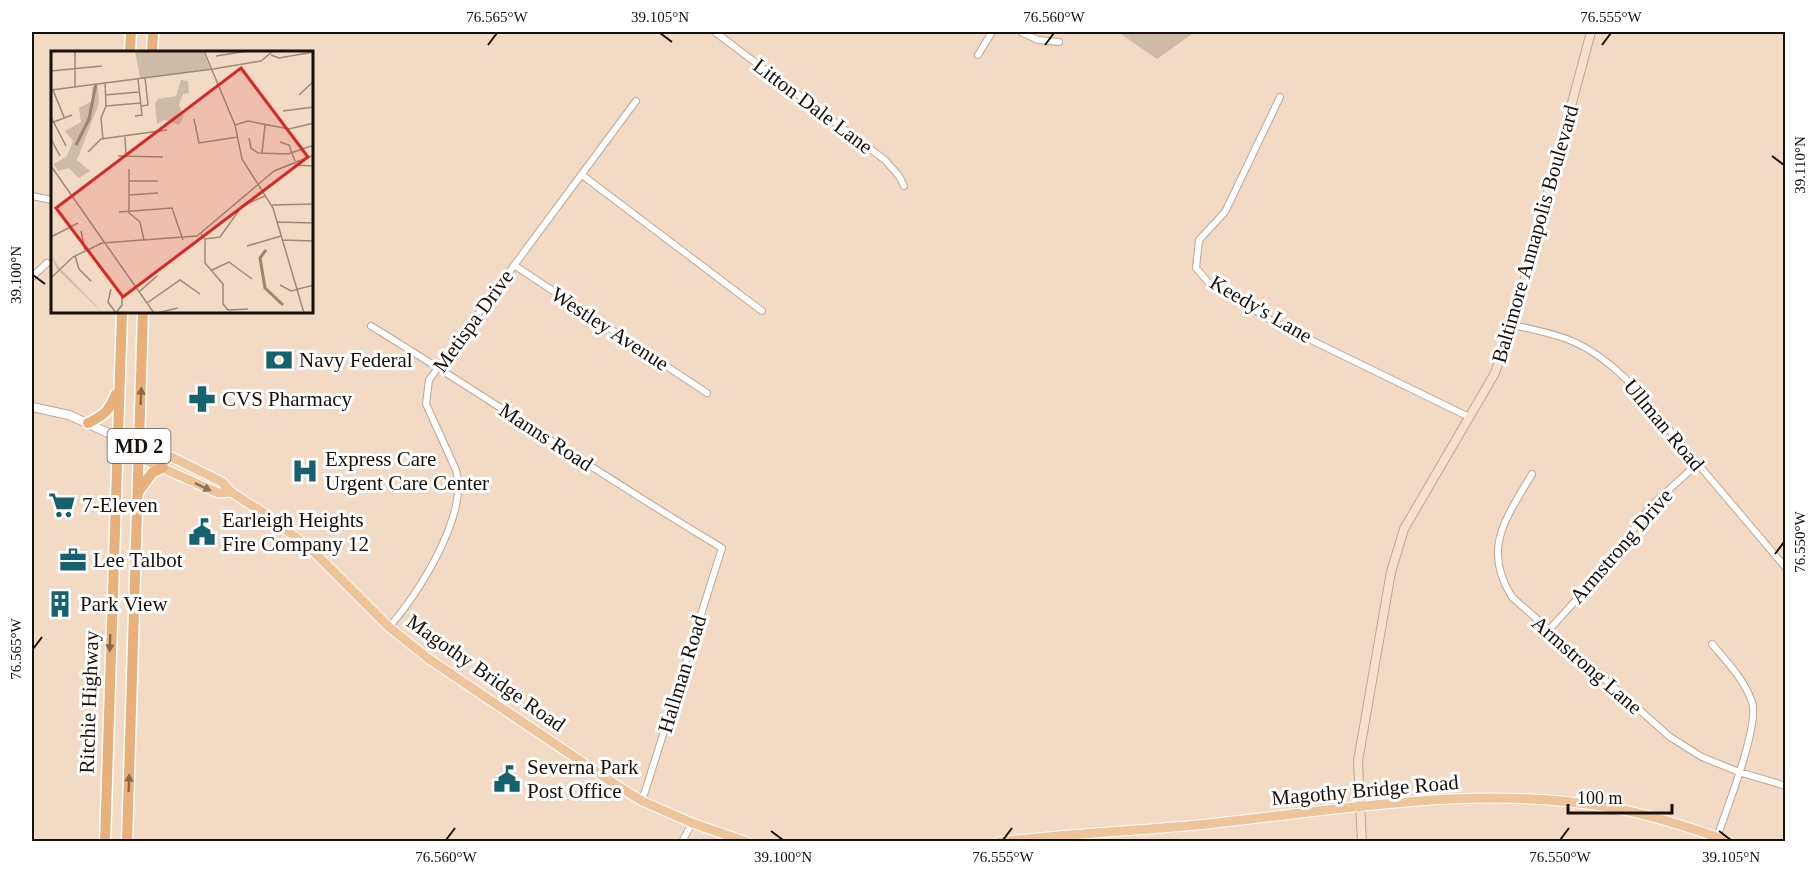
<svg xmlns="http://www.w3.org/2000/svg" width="1817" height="873" font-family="'Times New Roman',serif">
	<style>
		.green { fill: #cfb9a7 }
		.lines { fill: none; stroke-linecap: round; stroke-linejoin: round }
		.minor-casing { stroke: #bfa792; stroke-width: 8 }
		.tertiary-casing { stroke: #bfa792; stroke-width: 10 }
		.secondary-casing { stroke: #bfa792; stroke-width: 10 }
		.primary-casing { stroke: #fff; stroke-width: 11 }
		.trunk-casing { stroke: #fff; stroke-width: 13 }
		.minor { stroke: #fff; stroke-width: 6 }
		.tertiary { stroke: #fff; stroke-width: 8 }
		.secondary { stroke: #f7e1cd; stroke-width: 8 }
		.primary { stroke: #eec49b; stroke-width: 9 }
		.trunk { stroke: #e8b07a; stroke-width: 10 }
		.oneway { fill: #8b6847 }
		.oneway2 { fill: #8e7359 }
		.ticks { fill: none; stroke: #191109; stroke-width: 2 }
		.labels { text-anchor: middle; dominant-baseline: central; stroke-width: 6; stroke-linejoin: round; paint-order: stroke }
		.shield { fill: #fff; stroke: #5e5853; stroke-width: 1.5 }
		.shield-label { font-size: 20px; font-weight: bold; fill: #191109 }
		.street-label { font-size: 21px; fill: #191109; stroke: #fff }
		.poi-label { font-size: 21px; fill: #191109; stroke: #fff; text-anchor: start }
		.inset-river { fill: none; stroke: #a18369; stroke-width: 3 }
		.inset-road { fill: none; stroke: #9c8a79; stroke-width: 1.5 }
		.view { fill: #d62828; fill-opacity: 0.15; stroke: #d62828; stroke-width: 3 }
		.inset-edge { fill: none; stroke: #191109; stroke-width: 3 }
		.neatline { fill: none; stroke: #191109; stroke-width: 2 }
		.ticks-label { font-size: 15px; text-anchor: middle; fill: #191109 }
	</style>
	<rect width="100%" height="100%" fill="#f3dac4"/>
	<path class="green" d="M 1118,32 L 1195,32 L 1157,59 Z"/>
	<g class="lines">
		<defs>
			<path id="minor" d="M 715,32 L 885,160 L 899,176 L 904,186
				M 1021,32 L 1038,40 L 1059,42
				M 978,55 L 992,32
				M 1280,97 L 1225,212 L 1199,240 L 1196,268 L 1209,283 L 1272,321 L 1469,417
				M 582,175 L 762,311
				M 32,196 L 52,200
				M 514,265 L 707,393
				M 32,277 L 47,263
				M 1512,325 C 1563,335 1588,342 1626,379 L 1786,568
				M 371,326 C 489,398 603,477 722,548 L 642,801
				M 1532,474 C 1507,517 1481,548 1512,597 L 1670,737 L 1702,757 L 1739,772 L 1786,786
				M 389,627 C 418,595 469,514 456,470 L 426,404 L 429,380 L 636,101
				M 1548,631 L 1605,568 L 1650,507 L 1697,464
				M 1712,644 C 1727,662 1744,679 1752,702 C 1760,725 1726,811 1717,837
				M 682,842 L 692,823"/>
			<path id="tertiary" d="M 32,407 L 69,415 L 117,437"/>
			<path id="secondary" d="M 1362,842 L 1358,761 L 1391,572 L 1404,529 L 1495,373 L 1516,311 L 1591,32"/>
			<path id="primary" d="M 117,437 L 139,441 L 222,482 L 231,492 L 267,515 L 312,550 L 389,627 L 429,659 L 613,783 L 642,801 L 692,823 L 747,842
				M 117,437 L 138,457 L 218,493 L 231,492
				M 999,842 C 1071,833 1144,831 1216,823 C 1347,809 1482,784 1613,808 C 1653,815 1692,828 1730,842"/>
			<path id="trunk" d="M 130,52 L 131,32
				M 152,52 L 153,32
				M 88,423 C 105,415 109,411 116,394
				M 139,491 L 152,473 L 163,467
				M 105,842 L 122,312
				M 127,842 L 143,312"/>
		</defs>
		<use href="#minor" class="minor-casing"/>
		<use href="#tertiary" class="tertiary-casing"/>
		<use href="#secondary" class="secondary-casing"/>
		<use href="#primary" class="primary-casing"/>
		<use href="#trunk" class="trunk-casing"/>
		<use href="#minor" class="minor"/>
		<use href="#tertiary" class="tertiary"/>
		<use href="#secondary" class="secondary"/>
		<use href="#primary" class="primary"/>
		<use href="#trunk" class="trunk"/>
	</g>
	<defs><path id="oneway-solid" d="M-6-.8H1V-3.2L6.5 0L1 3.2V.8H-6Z" transform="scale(1.5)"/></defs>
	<g class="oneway">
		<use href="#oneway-solid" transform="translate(141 396) rotate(-88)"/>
		<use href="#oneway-solid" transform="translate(110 643) rotate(92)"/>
		<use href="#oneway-solid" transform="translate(129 783) rotate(-88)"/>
	</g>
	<use class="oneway2" href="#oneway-solid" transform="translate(203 487) rotate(25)"/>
	<path class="ticks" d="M 660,33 L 672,42M 488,45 L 497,33M 1045,45 L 1054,33M 1602,45 L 1611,33M 1772,156 L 1784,165M 33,275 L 45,284M 1775,554 L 1784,542M 33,649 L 42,637M 771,831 L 783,840M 1719,831 L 1731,840M 446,840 L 455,828M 1003,840 L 1012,828M 1560,840 L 1569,828"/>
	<defs>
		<symbol id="bank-bare" viewBox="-9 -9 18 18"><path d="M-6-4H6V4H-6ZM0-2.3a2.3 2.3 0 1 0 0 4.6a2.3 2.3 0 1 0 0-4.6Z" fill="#16616e" stroke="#fff" stroke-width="2.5" paint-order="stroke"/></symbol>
		<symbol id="pharmacy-bare" viewBox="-9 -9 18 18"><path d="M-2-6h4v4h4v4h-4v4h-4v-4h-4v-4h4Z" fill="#16616e" stroke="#fff" stroke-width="2.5" paint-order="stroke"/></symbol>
		<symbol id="hospital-bare" viewBox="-9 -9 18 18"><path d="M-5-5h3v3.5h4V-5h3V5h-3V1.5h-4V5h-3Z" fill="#16616e" stroke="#fff" stroke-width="2.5" paint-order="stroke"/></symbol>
		<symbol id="supermarket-bare" viewBox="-9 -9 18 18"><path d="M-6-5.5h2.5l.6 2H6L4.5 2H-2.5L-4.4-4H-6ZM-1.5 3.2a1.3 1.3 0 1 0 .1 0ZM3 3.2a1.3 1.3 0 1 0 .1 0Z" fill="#16616e" stroke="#fff" stroke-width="2.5" paint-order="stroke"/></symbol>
		<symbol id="civic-bare" viewBox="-9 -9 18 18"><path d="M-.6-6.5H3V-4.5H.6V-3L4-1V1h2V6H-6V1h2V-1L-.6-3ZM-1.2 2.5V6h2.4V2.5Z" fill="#16616e" stroke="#fff" stroke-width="2.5" paint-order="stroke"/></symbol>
		<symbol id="office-bare" viewBox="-9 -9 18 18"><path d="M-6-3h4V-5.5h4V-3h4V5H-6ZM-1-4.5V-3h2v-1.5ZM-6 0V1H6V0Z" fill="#16616e" stroke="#fff" stroke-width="2.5" paint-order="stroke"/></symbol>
		<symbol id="building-bare" viewBox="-9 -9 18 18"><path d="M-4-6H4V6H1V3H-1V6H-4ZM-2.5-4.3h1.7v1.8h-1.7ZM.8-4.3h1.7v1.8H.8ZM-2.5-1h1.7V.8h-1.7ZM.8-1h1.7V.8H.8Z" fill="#16616e" stroke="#fff" stroke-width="2.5" paint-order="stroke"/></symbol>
	</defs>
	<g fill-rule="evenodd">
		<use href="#bank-bare" x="260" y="341" width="38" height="38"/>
		<use href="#pharmacy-bare" x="183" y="380" width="38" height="38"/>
		<use href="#hospital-bare" x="286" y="452" width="38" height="38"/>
		<use href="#supermarket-bare" x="43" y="486" width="38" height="38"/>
		<use href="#civic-bare" x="183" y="513" width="38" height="38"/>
		<use href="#office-bare" x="54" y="541" width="38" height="38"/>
		<use href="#building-bare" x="41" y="585" width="38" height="38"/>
		<use href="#civic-bare" x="488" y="760" width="38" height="38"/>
	</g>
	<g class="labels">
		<rect class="shield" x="107.5" y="429" width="63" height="34" rx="4.5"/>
		<g class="shield-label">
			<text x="139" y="446">MD 2</text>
		</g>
		<g class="street-label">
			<text transform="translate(813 106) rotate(37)">Litton Dale Lane</text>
			<text transform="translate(1535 234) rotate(-74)">Baltimore Annapolis Boulevard</text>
			<text transform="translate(1261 309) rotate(30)">Keedy's Lane</text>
			<text transform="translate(473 321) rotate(-54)">Metispa Drive</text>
			<text transform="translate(610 329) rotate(33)">Westley Avenue</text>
			<text transform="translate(1664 425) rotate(50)">Ullman Road</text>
			<text transform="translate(546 437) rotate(33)">Manns Road</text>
			<text transform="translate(1621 546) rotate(-49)">Armstrong Drive</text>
			<text transform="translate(1587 665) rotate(41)">Armstrong Lane</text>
			<text transform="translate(486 673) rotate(35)">Magothy Bridge Road</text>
			<text transform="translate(682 674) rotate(-73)">Hallman Road</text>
			<text transform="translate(89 702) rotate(-88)">Ritchie Highway</text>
			<text transform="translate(1365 790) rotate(-5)">Magothy Bridge Road</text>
		</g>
		<g class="poi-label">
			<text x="299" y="360">Navy Federal</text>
			<text x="222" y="399">CVS Pharmacy</text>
			<text x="325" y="459">Express Care<tspan x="325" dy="24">Urgent Care Center</tspan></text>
			<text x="82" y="505">7-Eleven</text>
			<text x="222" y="520">Earleigh Heights<tspan x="222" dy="24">Fire Company 12</tspan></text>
			<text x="93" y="560">Lee Talbot</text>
			<text x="80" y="604">Park View</text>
			<text x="527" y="767">Severna Park<tspan x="527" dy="24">Post Office</tspan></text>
		</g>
	</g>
	<g transform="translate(51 51)">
		<rect width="262" height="262" fill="#f3dac4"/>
		<path d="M 84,0 L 152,0 L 159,18 L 89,27 ZM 130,29 L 137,30 L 138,42 L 132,43 L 128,54 L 133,65 L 128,74 L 113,69 L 106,73 L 104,52 L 107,48 L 125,45 ZM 41,36 L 47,36 L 48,52 L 26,109 L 39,120 L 28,127 L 18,117 L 7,120 L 3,113 L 16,105 L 22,90 L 14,80 L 30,71 L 28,57 L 41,50 ZM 0,204 L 8,216 L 52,262 L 6,218 Z" fill="#cfb9a7"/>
		<path class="inset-river" d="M 25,94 L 38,68 L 45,33M 215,199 L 209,207 L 214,237 L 232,254"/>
		<path class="inset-road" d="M 153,0 L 184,74 L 191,108 L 222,157 L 253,262M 220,4 L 228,7 L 263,1M 165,5 L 197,0M 162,18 L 210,10 L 222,0M 0,20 L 51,15M 24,36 L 24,0M 0,39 L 162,18M 2,39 L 13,66M 54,44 L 88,41M 248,44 L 263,30M 55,55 L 90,52M 91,55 L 97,54 L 94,27M 232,60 L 263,56M 84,65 L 91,64 L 87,28M 0,66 L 15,95M 143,68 L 148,92 L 187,86M 0,72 L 21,64M 184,74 L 197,70 L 238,78 L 263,72M 74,86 L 75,105M 198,87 L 200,97 L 207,102 L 237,103 L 263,94M 0,88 L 9,105M 52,88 L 50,67 L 55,55 L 54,31M 229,91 L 238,94 L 244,110M 37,101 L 50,88 L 116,79M 211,102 L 214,74M 67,105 L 112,106M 243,114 L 263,115M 0,115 L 103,262M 78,118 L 78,162 L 89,171 L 93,189M 78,130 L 107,130M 78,144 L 107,142M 221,154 L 263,153M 68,161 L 121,157 L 132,189M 226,171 L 263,172M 30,180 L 34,199M 150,183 L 154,188 L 169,186 L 191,155 L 214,145M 0,186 L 27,172M 154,188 L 154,212 L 172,233 L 172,253 L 177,259 L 197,258M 231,189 L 263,190M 51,192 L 146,185 L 223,120 L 263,104M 196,195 L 230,185M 24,205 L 28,218 L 40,230M 161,219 L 178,211 L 201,228M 0,227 L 22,206 L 51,192M 229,234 L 240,240 L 263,234M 60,238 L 57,251 L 65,262M 88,241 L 106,225M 96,252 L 129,229 L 149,243M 65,262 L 71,254 L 71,244M 106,262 L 127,257"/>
		<path class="view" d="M 190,17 L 257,106 L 72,246 L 5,157 Z"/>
		<rect width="262" height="262" class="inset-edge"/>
	</g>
	<rect width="1817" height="873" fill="none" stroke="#ffffff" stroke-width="66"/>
	<path d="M1568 804v9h104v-9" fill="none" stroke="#191109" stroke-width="3"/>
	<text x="1577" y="804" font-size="18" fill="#191109" stroke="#ffffff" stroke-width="4.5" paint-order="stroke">100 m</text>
	<rect x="33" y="33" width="1751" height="807" class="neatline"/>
	<g class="ticks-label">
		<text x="497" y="22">76.565°W</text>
		<text x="660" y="22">39.105°N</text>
		<text x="1054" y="22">76.560°W</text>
		<text x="1611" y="22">76.555°W</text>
		<text transform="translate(1800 165) rotate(-90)" y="5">39.110°N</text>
		<text transform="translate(16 275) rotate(-90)" y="5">39.100°N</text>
		<text transform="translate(1800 542) rotate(-90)" y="5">76.550°W</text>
		<text transform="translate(16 649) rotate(-90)" y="5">76.565°W</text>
		<text x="446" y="862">76.560°W</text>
		<text x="783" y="862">39.100°N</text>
		<text x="1003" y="862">76.555°W</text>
		<text x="1560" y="862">76.550°W</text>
		<text x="1731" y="862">39.105°N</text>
	</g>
</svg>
